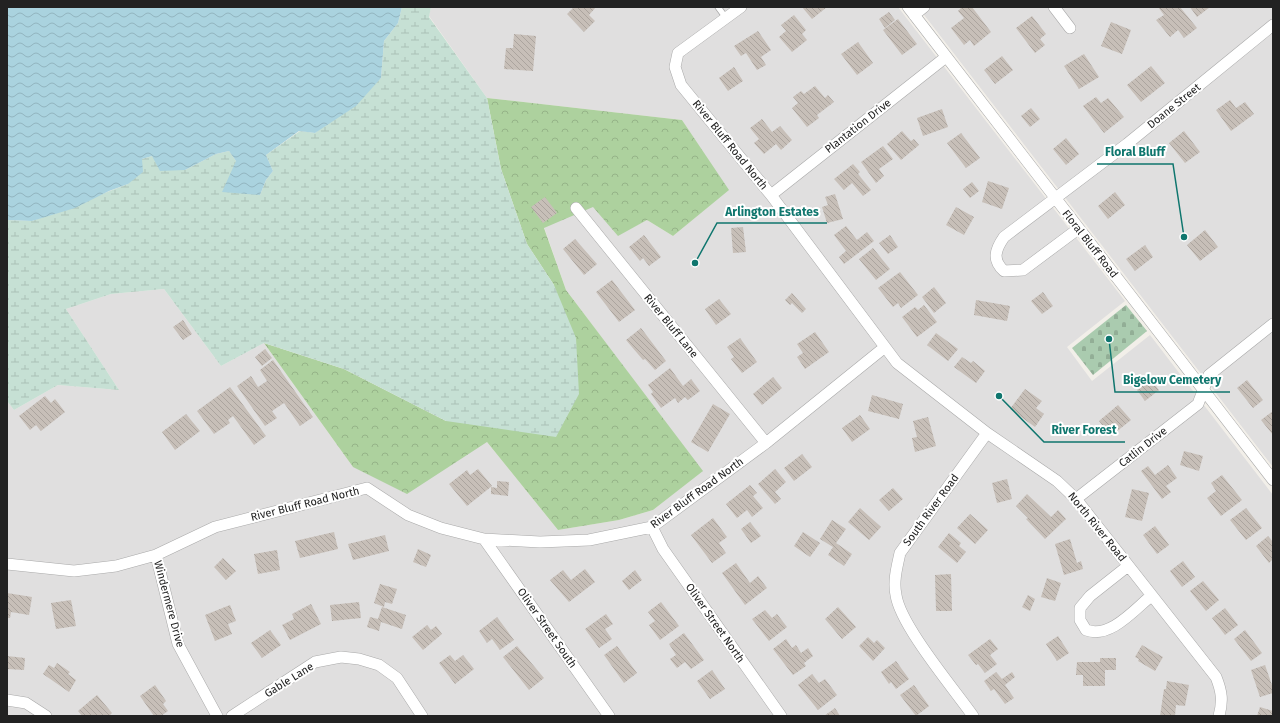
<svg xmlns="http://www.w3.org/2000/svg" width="1280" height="723" font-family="'Fira Sans',sans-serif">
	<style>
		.residential { fill: #e0dfdf }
		.forest { fill: url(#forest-crowns) }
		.wetland { fill: url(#wetland-marsh) }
		.cemetery { fill: url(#cemetery-stones) }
		.water { fill: url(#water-waves) }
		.building { fill: url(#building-back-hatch) }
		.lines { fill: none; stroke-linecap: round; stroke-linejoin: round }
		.service-casing { stroke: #a9a9a9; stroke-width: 7 }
		.minor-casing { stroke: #a9a9a9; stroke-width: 12 }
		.service { stroke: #fff; stroke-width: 5.5 }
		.minor { stroke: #fff; stroke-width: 11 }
		.labels { text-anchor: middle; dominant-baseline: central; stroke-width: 4; stroke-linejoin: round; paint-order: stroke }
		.street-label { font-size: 11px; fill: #222; stroke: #fff }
		.leader { fill: none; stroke: #0f766e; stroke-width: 1.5 }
		.callout-dot { fill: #0f766e; stroke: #fff; stroke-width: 1.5 }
		.callout-label { font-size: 12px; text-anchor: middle; font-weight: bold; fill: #0f766e; stroke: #fff; stroke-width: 4; stroke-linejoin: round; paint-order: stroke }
	</style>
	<defs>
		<pattern id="forest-crowns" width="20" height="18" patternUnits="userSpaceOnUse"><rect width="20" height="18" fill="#add19e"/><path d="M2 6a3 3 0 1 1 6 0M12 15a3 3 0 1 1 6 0" fill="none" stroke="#95b388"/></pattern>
		<pattern id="wetland-marsh" width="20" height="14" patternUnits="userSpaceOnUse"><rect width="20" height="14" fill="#c6e0d4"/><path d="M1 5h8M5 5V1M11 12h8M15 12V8" fill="none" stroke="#aac0b6"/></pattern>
		<pattern id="cemetery-stones" width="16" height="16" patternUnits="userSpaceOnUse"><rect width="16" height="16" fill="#aacbaf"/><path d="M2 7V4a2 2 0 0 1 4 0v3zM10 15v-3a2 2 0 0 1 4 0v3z" fill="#92ae96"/></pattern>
		<pattern id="water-waves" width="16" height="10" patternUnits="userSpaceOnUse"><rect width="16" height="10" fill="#aad3df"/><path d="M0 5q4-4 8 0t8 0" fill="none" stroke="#92b5bf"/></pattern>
		<pattern id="building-back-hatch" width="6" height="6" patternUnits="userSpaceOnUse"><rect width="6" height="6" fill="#c7bfb8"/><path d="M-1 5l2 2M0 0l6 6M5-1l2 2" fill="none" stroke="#aba49e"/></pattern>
	</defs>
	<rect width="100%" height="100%" fill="#f2efe9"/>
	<path class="residential" d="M 431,7 L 898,7 L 1125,301 L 1067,347 L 1092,381 L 1150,335 L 1273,495 L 1273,716 L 7,716 L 7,401 L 14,410 L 58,385 L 119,390 L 66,309 L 111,294 L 164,289 L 221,366 L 264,343 L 353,467 L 487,442 L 558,530 L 619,520 L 653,510 L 702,471 L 566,290 L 544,227 L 593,206 L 618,235 L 647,220 L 673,236 L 728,190 L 682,120 L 487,98 L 429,16 Z
		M 918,7 L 1273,7 L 1273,467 Z"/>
	<path class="forest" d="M 487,98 L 682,120 L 729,190 L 673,236 L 647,220 L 618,236 L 593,207 L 544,228 L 566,290 L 703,471 L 653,510 L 619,520 L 558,530 L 487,442 L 407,494 L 353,467 L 264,343 L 344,369 L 446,421 L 554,285 L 527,244 L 501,169 Z"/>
	<path class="wetland" d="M 402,7 L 431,7 L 429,17 L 487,98 L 501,169 L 527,244 L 554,285 L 576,338 L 579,394 L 556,437 L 446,421 L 344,369 L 264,343 L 221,366 L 164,289 L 111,294 L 66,309 L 119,390 L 58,385 L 14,410 L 7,401 L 7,220 L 32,221 L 128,184 L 142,159 L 152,156 L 185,170 L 216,154 L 229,151 L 260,195 L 266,180 L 273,171 L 266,155 L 300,131 L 315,133 L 381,78 L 384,41 L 398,23 Z"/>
	<path class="cemetery" d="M 1126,305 L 1147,331 L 1093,375 L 1072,348 Z"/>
	<path class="water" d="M 7,7 L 402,7 L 398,23 L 384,41 L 381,78 L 356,106 L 315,133 L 299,131 L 266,155 L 273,171 L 266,180 L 260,195 L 222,192 L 236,161 L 229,151 L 216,154 L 185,170 L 160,171 L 152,156 L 142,159 L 143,172 L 128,184 L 109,191 L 75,208 L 32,221 L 7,220 Z"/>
	<path class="building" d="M 574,7 L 596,7 L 589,15 L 595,21 L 584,32 L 567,14 Z
		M 802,7 L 827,7 L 812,19 Z
		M 962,7 L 972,7 L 991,32 L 974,46 L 970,40 L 964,45 L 951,28 L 964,18 L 958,11 Z
		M 1158,7 L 1180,7 L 1197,28 L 1184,38 L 1178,30 L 1170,37 L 1156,20 L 1164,15 Z
		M 1190,7 L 1210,7 L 1197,17 Z
		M 889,12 L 895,20 L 885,28 L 879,19 Z
		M 794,15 L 806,30 L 802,34 L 807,40 L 792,52 L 779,37 L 786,31 L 781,25 Z
		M 1032,16 L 1046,34 L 1040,39 L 1045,45 L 1035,53 L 1016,28 Z
		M 898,19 L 917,44 L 902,55 L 883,30 Z
		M 1111,22 L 1131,30 L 1122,54 L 1101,46 Z
		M 758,31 L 771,50 L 761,57 L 766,65 L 757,70 L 746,53 L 741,56 L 734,46 Z
		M 514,34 L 536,36 L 533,71 L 504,69 L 506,48 L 513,48 Z
		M 858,42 L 873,63 L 857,75 L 841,54 Z
		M 1084,54 L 1099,77 L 1079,89 L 1064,66 Z
		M 1002,56 L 1013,70 L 995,84 L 984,70 Z
		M 1151,66 L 1165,83 L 1141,102 L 1127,85 Z
		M 734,67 L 743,81 L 728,91 L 719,78 Z
		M 815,86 L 825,98 L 828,95 L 834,102 L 817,115 L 819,118 L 807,127 L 792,108 L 798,103 L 793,97 L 801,91 L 804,94 Z
		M 1096,97 L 1101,103 L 1108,98 L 1124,117 L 1104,133 L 1083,106 Z
		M 1230,100 L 1236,108 L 1245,102 L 1254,114 L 1231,131 L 1216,110 Z
		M 1031,108 L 1040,119 L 1030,127 L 1021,116 Z
		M 942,109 L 948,127 L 923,136 L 917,118 Z
		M 762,119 L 772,132 L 780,126 L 792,140 L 781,150 L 776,144 L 764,154 L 754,143 L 759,139 L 750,128 Z
		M 902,131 L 911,141 L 914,139 L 919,145 L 901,160 L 887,144 Z
		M 1184,131 L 1200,152 L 1185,163 L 1169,143 Z
		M 961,133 L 980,158 L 966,168 L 947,143 Z
		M 1066,138 L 1079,154 L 1066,165 L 1053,149 Z
		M 883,146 L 893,159 L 879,169 L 884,176 L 876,183 L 861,162 Z
		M 853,164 L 860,172 L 858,174 L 871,190 L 863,196 L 852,183 L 844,190 L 834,179 Z
		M 988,181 L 1009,188 L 1002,209 L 982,202 Z
		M 972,182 L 979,191 L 970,198 L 963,189 Z
		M 1115,192 L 1125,205 L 1108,219 L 1098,206 Z
		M 835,194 L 843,219 L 827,223 L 822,207 L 828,205 L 825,197 Z
		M 545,197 L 557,213 L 543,223 L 531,207 Z
		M 956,207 L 974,217 L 964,235 L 946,225 Z
		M 846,226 L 857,240 L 867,232 L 874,241 L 844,264 L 839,257 L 846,251 L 834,235 Z
		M 743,227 L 746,252 L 733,253 L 731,228 Z
		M 1205,230 L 1218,247 L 1200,261 L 1187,245 Z
		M 644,235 L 661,257 L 649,266 L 643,258 L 640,261 L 629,247 Z
		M 890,235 L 898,247 L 888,254 L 879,243 Z
		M 575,239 L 597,264 L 584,275 L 563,249 Z
		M 1145,245 L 1153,257 L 1135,271 L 1126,259 Z
		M 873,248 L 890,269 L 876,280 L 859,259 Z
		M 900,272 L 918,295 L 901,308 L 898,303 L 893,307 L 878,288 Z
		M 612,280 L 635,310 L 619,322 L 596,292 Z
		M 934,287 L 946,303 L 934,313 L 922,297 Z
		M 1043,292 L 1053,306 L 1042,314 L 1031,301 Z
		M 792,293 L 806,309 L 802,313 L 792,303 L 790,305 L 785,300 Z
		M 719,299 L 731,314 L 716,325 L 705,309 Z
		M 976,300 L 1010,306 L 1007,321 L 974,315 Z
		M 924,305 L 937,322 L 917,337 L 902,317 L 915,307 L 918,310 Z
		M 183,320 L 192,334 L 183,340 L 173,327 Z
		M 641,328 L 666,361 L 655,370 L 645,359 L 643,360 L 626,340 Z
		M 815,332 L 829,352 L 805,369 L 797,357 L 803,353 L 797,344 Z
		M 936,333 L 958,349 L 948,361 L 927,345 Z
		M 740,338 L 757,362 L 742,373 L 731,359 L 734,357 L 727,347 Z
		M 265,349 L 272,358 L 262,366 L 255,357 Z
		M 962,357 L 971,363 L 973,361 L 985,371 L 976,383 L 954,367 Z
		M 273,360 L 313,417 L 300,426 L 284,403 L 272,411 L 277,418 L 265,426 L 237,386 L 251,376 L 258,387 L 267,381 L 260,370 Z
		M 670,368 L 683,386 L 691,379 L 700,391 L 688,400 L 685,397 L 678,403 L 675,398 L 661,408 L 651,394 L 653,392 L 648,385 Z
		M 773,377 L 782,388 L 762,405 L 753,394 Z
		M 1150,379 L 1159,390 L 1145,401 L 1137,390 Z
		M 1247,380 L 1263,400 L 1253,408 L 1237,388 Z
		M 230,387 L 266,436 L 254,445 L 233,416 L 228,420 L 230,423 L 214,434 L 197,411 Z
		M 1025,389 L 1042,401 L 1036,408 L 1044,414 L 1035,427 L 1010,409 Z
		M 872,395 L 903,404 L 899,419 L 868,411 Z
		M 45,396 L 51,403 L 55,399 L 65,412 L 41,431 L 36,425 L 30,430 L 19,416 Z
		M 713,404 L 730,414 L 708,452 L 691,442 Z
		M 1118,405 L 1131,420 L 1111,436 L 1099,421 Z
		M 1273,411 L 1273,435 L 1261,420 Z
		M 186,414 L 200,431 L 175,450 L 162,432 Z
		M 860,415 L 870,429 L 852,442 L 842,428 Z
		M 928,417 L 936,446 L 915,452 L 912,438 L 917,437 L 913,421 Z
		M 1184,451 L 1203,456 L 1199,471 L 1180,465 Z
		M 802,454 L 812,467 L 794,481 L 784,468 Z
		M 1168,465 L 1177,478 L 1166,486 L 1171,492 L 1162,499 L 1141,471 L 1148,466 L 1155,475 Z
		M 478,469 L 492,486 L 467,506 L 449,484 L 467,470 L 470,475 Z
		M 775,469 L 786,482 L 775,492 L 781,499 L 775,504 L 758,484 Z
		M 1222,475 L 1242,500 L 1221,516 L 1207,498 L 1216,491 L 1211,483 Z
		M 1007,479 L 1012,499 L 997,503 L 992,483 Z
		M 497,481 L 509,482 L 508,496 L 491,494 L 491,487 L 497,488 Z
		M 750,485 L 757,493 L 753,496 L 763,508 L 752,517 L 747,510 L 737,518 L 726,504 Z
		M 893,488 L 903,499 L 889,511 L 879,500 Z
		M 1132,489 L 1149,493 L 1142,521 L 1125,517 Z
		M 1027,494 L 1051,517 L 1058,510 L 1066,519 L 1045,539 L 1026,519 L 1028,518 L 1016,506 Z
		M 860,508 L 881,527 L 869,540 L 848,522 Z
		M 1246,508 L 1262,528 L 1246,540 L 1230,520 Z
		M 970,514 L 988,530 L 975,544 L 957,528 Z
		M 713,518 L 727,537 L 719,543 L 726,553 L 712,563 L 691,535 Z
		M 832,520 L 846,529 L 836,543 L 852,554 L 844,566 L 828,555 L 833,547 L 820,539 Z
		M 750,522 L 761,536 L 751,543 L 741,529 Z
		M 1155,526 L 1169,545 L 1157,554 L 1143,535 Z
		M 334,532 L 338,549 L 300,558 L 295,541 Z
		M 803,532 L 820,543 L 810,557 L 794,546 Z
		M 949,533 L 961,543 L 959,546 L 966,552 L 957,563 L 938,547 Z
		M 385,535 L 389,551 L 353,560 L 348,544 Z
		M 1268,536 L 1273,542 L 1273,559 L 1269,563 L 1256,546 Z
		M 1070,539 L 1077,563 L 1081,561 L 1083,569 L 1064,575 L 1055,544 Z
		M 418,549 L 431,555 L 426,567 L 413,562 Z
		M 277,550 L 280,570 L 258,574 L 254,554 Z
		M 223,558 L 236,571 L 226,580 L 214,567 Z
		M 1183,561 L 1195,577 L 1182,587 L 1170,571 Z
		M 736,563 L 750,583 L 758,576 L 767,588 L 745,605 L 722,573 Z
		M 585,569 L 595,582 L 569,602 L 550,580 L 563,570 L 571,580 Z
		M 635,570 L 642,580 L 629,590 L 622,581 Z
		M 951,574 L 952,611 L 936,611 L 935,575 Z
		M 1047,578 L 1061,583 L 1055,601 L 1041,597 Z
		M 1203,581 L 1219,600 L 1206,611 L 1190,591 Z
		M 380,584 L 397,589 L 392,604 L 385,602 L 384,607 L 374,603 Z
		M 7,593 L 32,597 L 29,615 L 11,612 L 10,618 L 7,618 Z
		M 1028,595 L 1035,599 L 1030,611 L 1022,607 Z
		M 71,600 L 76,626 L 56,629 L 51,603 Z
		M 359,602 L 361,618 L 332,621 L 330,605 Z
		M 661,602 L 679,626 L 660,640 L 649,625 L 655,621 L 648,612 Z
		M 311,604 L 321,624 L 290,640 L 282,625 L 294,619 L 292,614 Z
		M 230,605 L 236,621 L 228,624 L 232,634 L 215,641 L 205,615 Z
		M 382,607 L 406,615 L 402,629 L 381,622 L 379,631 L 367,627 L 370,617 L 378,619 Z
		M 838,607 L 856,627 L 842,639 L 825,619 Z
		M 1225,608 L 1238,625 L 1225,635 L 1212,618 Z
		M 765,610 L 772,618 L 777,614 L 787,627 L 769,641 L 752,619 Z
		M 606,614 L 613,624 L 605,629 L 612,639 L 599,648 L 585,629 Z
		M 497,617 L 514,640 L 500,650 L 492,639 L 487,643 L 479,631 Z
		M 427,625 L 431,630 L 436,626 L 442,634 L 423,650 L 412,637 Z
		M 270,630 L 281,645 L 262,658 L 251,643 Z
		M 1245,630 L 1262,653 L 1251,661 L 1234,639 Z
		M 684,633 L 704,660 L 691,669 L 685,662 L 677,668 L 670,659 L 676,655 L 669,644 Z
		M 1058,636 L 1069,653 L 1057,661 L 1046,644 Z
		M 868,637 L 874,643 L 877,640 L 885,648 L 873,661 L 859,646 Z
		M 786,639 L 792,648 L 796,645 L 801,653 L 808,648 L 813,656 L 804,663 L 806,666 L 793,675 L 773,649 Z
		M 990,639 L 998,649 L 990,655 L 997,664 L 985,673 L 978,664 L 976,665 L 968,655 Z
		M 1142,645 L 1163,657 L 1155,671 L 1138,661 L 1139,659 L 1135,657 Z
		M 517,646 L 544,678 L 529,690 L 503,657 Z
		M 617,646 L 637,673 L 624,683 L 604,655 Z
		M 450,655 L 455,661 L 463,655 L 474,669 L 455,684 L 439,663 Z
		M 7,656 L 25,658 L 24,670 L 7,669 Z
		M 1100,658 L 1116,658 L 1116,670 L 1105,670 L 1105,686 L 1083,686 L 1083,675 L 1076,675 L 1077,662 L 1100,662 Z
		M 896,661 L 909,679 L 896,689 L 891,682 L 889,684 L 881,672 Z
		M 57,663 L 70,672 L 68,674 L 76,680 L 69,692 L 43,674 L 49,665 L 54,668 Z
		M 1265,665 L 1273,688 L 1273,693 L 1260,697 L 1251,670 Z
		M 712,670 L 725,689 L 710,699 L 697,681 Z
		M 996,672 L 1002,679 L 1012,672 L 1015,677 L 1005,685 L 1014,698 L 1005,704 L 994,689 L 991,691 L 984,681 Z
		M 812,674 L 819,683 L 825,679 L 837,695 L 818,710 L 798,685 Z
		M 1167,681 L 1189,685 L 1185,706 L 1176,705 L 1175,716 L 1160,716 L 1164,689 L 1166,689 Z
		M 155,685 L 166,701 L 163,704 L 168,711 L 161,716 L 154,716 L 140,696 Z
		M 914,685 L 929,706 L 916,716 L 900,695 Z
		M 97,695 L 112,713 L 109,716 L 82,716 L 78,711 Z
		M 1260,707 L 1273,711 L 1273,716 L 1257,716 Z
		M 835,708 L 840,716 L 824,716 Z"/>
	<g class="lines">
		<defs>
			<path id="service" d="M 718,7 L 726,18"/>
			<path id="minor" d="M 741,7 L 678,53 L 675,67 L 681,85 L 771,195 L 897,363 L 987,433 L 1057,481 L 1076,499 L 1216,677 C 1222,692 1223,701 1219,716
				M 908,7 L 1273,480
				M 1054,7 L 1070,28
				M 914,15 L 924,7
				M 771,195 L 946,57
				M 576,208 L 766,443
				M 1078,229 L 1023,270 L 1004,271 C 992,260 995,250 1004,237 L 1127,144 L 1273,25
				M 1076,499 L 1198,404 L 1209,375 L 1273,324
				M 652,527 L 663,549 L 781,716
				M 484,539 L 609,716
				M 156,555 L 178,644 L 217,716
				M 7,564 L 74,571 L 116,566 L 156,555 L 215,527 L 367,488 L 408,515 L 441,528 L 484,539 L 540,542 L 589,540 L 652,527 L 766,443 L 885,347
				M 1128,566 L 1090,596 L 1080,608 L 1080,620 L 1086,630 C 1110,639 1134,610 1151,596
				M 7,700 L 26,703 L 46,716
				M 232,716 L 315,662 L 341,657 L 359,659 L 379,665 L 397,678 L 422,716
				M 973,716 C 954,689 900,625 896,595 C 893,581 897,567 900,553 L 987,433"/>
		</defs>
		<use href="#service" class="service-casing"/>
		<use href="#minor" class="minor-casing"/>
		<use href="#service" class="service"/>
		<use href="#minor" class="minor"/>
	</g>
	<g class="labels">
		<g class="street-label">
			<text transform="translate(1174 106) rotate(-39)">Doane Street</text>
			<text transform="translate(858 126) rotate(-38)">Plantation Drive</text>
			<text transform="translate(730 145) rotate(51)">River Bluff Road North</text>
			<text transform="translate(1090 244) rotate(52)">Floral Bluff Road</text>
			<text transform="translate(671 326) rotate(51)">River Bluff Lane</text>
			<text transform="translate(1143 447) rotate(-38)">Catlin Drive</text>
			<text transform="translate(697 493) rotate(-36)">River Bluff Road North</text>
			<text transform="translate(305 504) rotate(-14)">River Bluff Road North</text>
			<text transform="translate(931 510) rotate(-54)">South River Road</text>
			<text transform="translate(1097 527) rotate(51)">North River Road</text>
			<text transform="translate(169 604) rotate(75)">Windermere Drive</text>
			<text transform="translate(715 623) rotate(55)">Oliver Street North</text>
			<text transform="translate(547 628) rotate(55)">Oliver Street South</text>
			<text transform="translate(289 680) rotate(-32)">Gable Lane</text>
		</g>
	</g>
	<path class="leader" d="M1184 237L1173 164H1097M695 263L717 223H827M1109 339L1115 392H1230M999 396L1044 442H1125"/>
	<g class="callout-dot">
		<circle cx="1184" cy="237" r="4"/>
		<circle cx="695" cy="263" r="4"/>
		<circle cx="1109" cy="339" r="4"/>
		<circle cx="999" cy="396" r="4"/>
	</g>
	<g class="callout-label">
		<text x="1135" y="156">Floral Bluff</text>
		<text x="772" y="216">Arlington Estates</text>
		<text x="1172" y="384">Bigelow Cemetery</text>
		<text x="1084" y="434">River Forest</text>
	</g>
	<rect width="1280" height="723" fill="none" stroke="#222222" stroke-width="16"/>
</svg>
